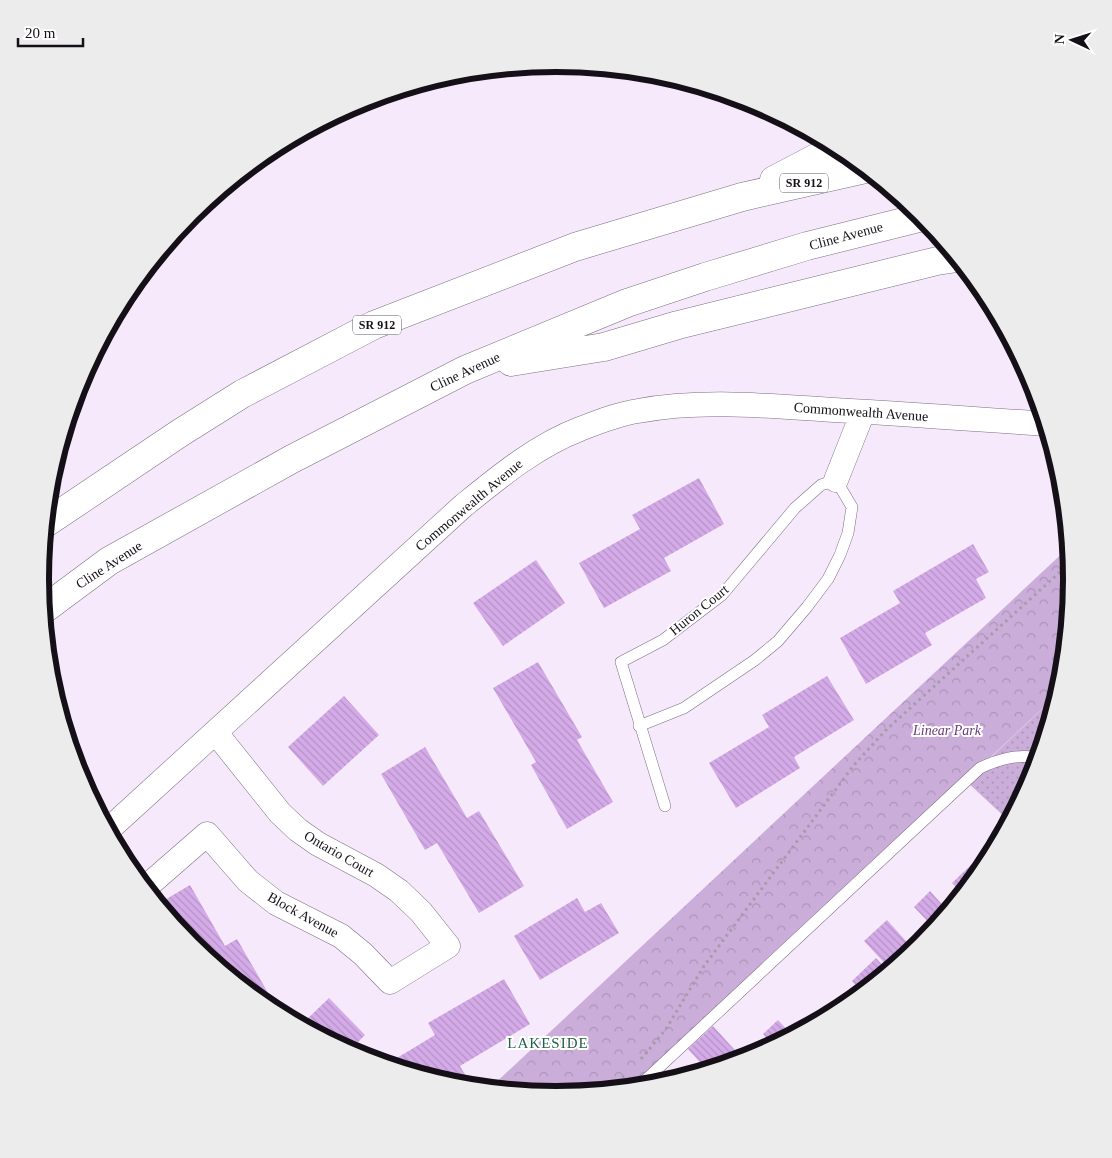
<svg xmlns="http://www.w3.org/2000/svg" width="1112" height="1158" font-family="'Times New Roman',serif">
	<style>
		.grass { fill: url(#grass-dots) }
		.park { fill: url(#park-crowns) }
		.building { fill: url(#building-back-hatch) }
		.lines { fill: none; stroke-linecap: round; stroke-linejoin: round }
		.lane-casing { stroke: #7b7080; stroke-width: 12 }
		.street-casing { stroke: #7b7080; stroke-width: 25 }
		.highway-casing { stroke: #7b7080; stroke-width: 29 }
		.path { stroke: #a59ba9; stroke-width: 3; stroke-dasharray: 2.5 4; stroke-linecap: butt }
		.lane { stroke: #fff; stroke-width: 11 }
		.street { stroke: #fff; stroke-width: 24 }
		.highway { stroke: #fff; stroke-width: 28 }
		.labels { text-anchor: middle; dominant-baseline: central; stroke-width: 4; stroke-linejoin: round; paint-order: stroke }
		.shield { fill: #fff; stroke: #5b585d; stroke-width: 1 }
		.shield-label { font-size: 12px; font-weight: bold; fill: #151017 }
		.street-label { font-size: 14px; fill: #151017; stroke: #fff }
		.park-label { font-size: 14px; font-style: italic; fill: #6b3881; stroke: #fff }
		.neighbourhood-label { font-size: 15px; letter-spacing: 1px; fill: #216247; stroke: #fff }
		.rim { fill: none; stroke: #151017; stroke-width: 6 }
	</style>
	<defs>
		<pattern id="grass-dots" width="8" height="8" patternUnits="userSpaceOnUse" patternTransform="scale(1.25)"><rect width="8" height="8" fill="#cbadda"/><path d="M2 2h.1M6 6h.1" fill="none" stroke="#ad94ba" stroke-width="1.8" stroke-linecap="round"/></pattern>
		<pattern id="park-crowns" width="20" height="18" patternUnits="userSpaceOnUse" patternTransform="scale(1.25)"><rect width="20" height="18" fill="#cbadda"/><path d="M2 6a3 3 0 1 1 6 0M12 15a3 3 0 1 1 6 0" fill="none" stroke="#ad94ba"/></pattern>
		<pattern id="building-back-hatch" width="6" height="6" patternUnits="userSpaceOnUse" patternTransform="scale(1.25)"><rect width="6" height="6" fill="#d4abe8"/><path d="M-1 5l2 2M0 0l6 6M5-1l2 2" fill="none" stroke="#b592c6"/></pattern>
	</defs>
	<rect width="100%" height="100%" fill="#f6e9fc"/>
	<path class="grass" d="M 1057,695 L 1033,777 L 1009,821 L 966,781 Z"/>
	<path class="park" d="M 1069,547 L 1072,579 L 1062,680 L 1057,695 L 638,1087 L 556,1095 L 490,1088 Z"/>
	<path class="building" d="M 699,478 L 724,524 L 664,558 L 671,571 L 604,608 L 579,563 L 640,529 L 632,515 Z
		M 973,544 L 989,572 L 976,579 L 986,598 L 925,633 L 932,645 L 866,684 L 840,638 L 900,603 L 893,591 Z
		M 536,560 L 565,603 L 503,646 L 473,603 Z
		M 538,662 L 582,737 L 577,740 L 613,802 L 567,829 L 531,765 L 536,762 L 493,688 Z
		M 827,676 L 854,720 L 794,757 L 800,768 L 736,808 L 709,763 L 769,727 L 762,715 Z
		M 344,696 L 379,735 L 323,786 L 288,747 Z
		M 425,747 L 467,818 L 479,811 L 524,886 L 479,913 L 437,843 L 425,850 L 381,774 Z
		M 973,863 L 980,871 L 962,894 L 952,883 Z
		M 190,885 L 225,946 L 237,939 L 275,1005 L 269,1008 L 191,944 L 158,904 Z
		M 930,891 L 948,911 L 934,928 L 914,907 Z
		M 577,898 L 585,912 L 601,903 L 619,933 L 540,980 L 514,936 Z
		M 887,920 L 914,950 L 890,969 L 864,941 Z
		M 876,958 L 888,971 L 862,992 L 852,981 Z
		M 504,979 L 530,1024 L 460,1066 L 467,1078 L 454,1085 L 387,1064 L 435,1035 L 428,1023 Z
		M 329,998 L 365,1035 L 349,1051 L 301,1025 Z
		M 778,1020 L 792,1035 L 773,1045 L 763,1034 Z
		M 713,1026 L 743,1059 L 707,1070 L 688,1049 Z"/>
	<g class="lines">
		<defs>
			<path id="lane" d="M 639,726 L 684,708 L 755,660 L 778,641 L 807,607 L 828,579 L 840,555 L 848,533 L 852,507 L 836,480 L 821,485 L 795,508 L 722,595 L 663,640 L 621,662 L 665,806
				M 638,1087 L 980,768 C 999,759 1017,754 1038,758"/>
			<path id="street" d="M 836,480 L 863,412
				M 108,830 L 463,506 C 500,476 536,446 580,429 C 598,422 618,414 638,411 C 702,399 769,406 834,410 C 905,414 975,419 1046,424
				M 145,888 L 207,834 L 248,881 L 276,903 L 341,936 L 363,954 L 390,982 L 448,946 L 421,912 L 399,891 L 376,875 L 318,844 L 298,830 L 280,813 L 216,733"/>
			<path id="highway" d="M 774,180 L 837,147
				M 511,362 L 604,347 L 678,325 L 937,261 L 957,258
				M 46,523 L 180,433 L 242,394 L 374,325 L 575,247 L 742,197 L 865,169
				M 43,610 L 109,561 L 292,459 L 465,370 L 627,303 L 705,277 L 807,246 L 923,217"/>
		</defs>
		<use href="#lane" class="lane-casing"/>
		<use href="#street" class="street-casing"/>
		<use href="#highway" class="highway-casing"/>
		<path class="path" d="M 181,226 L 321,122
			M 641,1059 L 666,1029 L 704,966 L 854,765 L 886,730 L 1070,563
			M 608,1090 L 624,1076"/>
		<use href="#lane" class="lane"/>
		<use href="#street" class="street"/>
		<use href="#highway" class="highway"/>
	</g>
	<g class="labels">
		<g class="shield">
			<rect x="780" y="173.5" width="48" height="19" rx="4"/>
			<rect x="353" y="315.5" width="48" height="19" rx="4"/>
		</g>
		<g class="shield-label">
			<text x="804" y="183">SR 912</text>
			<text x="377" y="325">SR 912</text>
		</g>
		<g class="street-label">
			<text transform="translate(846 236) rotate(-15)">Cline Avenue</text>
			<text transform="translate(465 372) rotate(-25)">Cline Avenue</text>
			<text transform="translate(861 412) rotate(4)">Commonwealth Avenue</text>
			<text transform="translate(469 505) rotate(-40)">Commonwealth Avenue</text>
			<text transform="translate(109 565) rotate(-33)">Cline Avenue</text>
			<text transform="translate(699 610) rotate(-39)">Huron Court</text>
			<text transform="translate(339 854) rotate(30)">Ontario Court</text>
			<text transform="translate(303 915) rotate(29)">Block Avenue</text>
		</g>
		<g class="park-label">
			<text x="947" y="730">Linear Park</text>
		</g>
		<g class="neighbourhood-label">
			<text x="548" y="1043">LAKESIDE</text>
		</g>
	</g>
	<path d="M0 0H1112V1158H0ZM49 579a507 507 0 1 1 1014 0a507 507 0 1 1-1014 0Z" fill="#ececec" fill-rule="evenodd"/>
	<path class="rim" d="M49 579a507 507 0 1 1 1014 0a507 507 0 1 1-1014 0Z"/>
	<g transform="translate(1072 40) rotate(274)" stroke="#ffffff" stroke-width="4" paint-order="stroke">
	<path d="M0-4L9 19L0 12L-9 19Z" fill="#151017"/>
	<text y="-8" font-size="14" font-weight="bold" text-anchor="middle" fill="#151017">N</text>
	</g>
	<path d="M18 38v8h65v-8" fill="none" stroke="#151017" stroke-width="2.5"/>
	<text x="25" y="38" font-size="15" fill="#151017" stroke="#ffffff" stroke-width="4" paint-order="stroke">20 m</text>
</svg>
